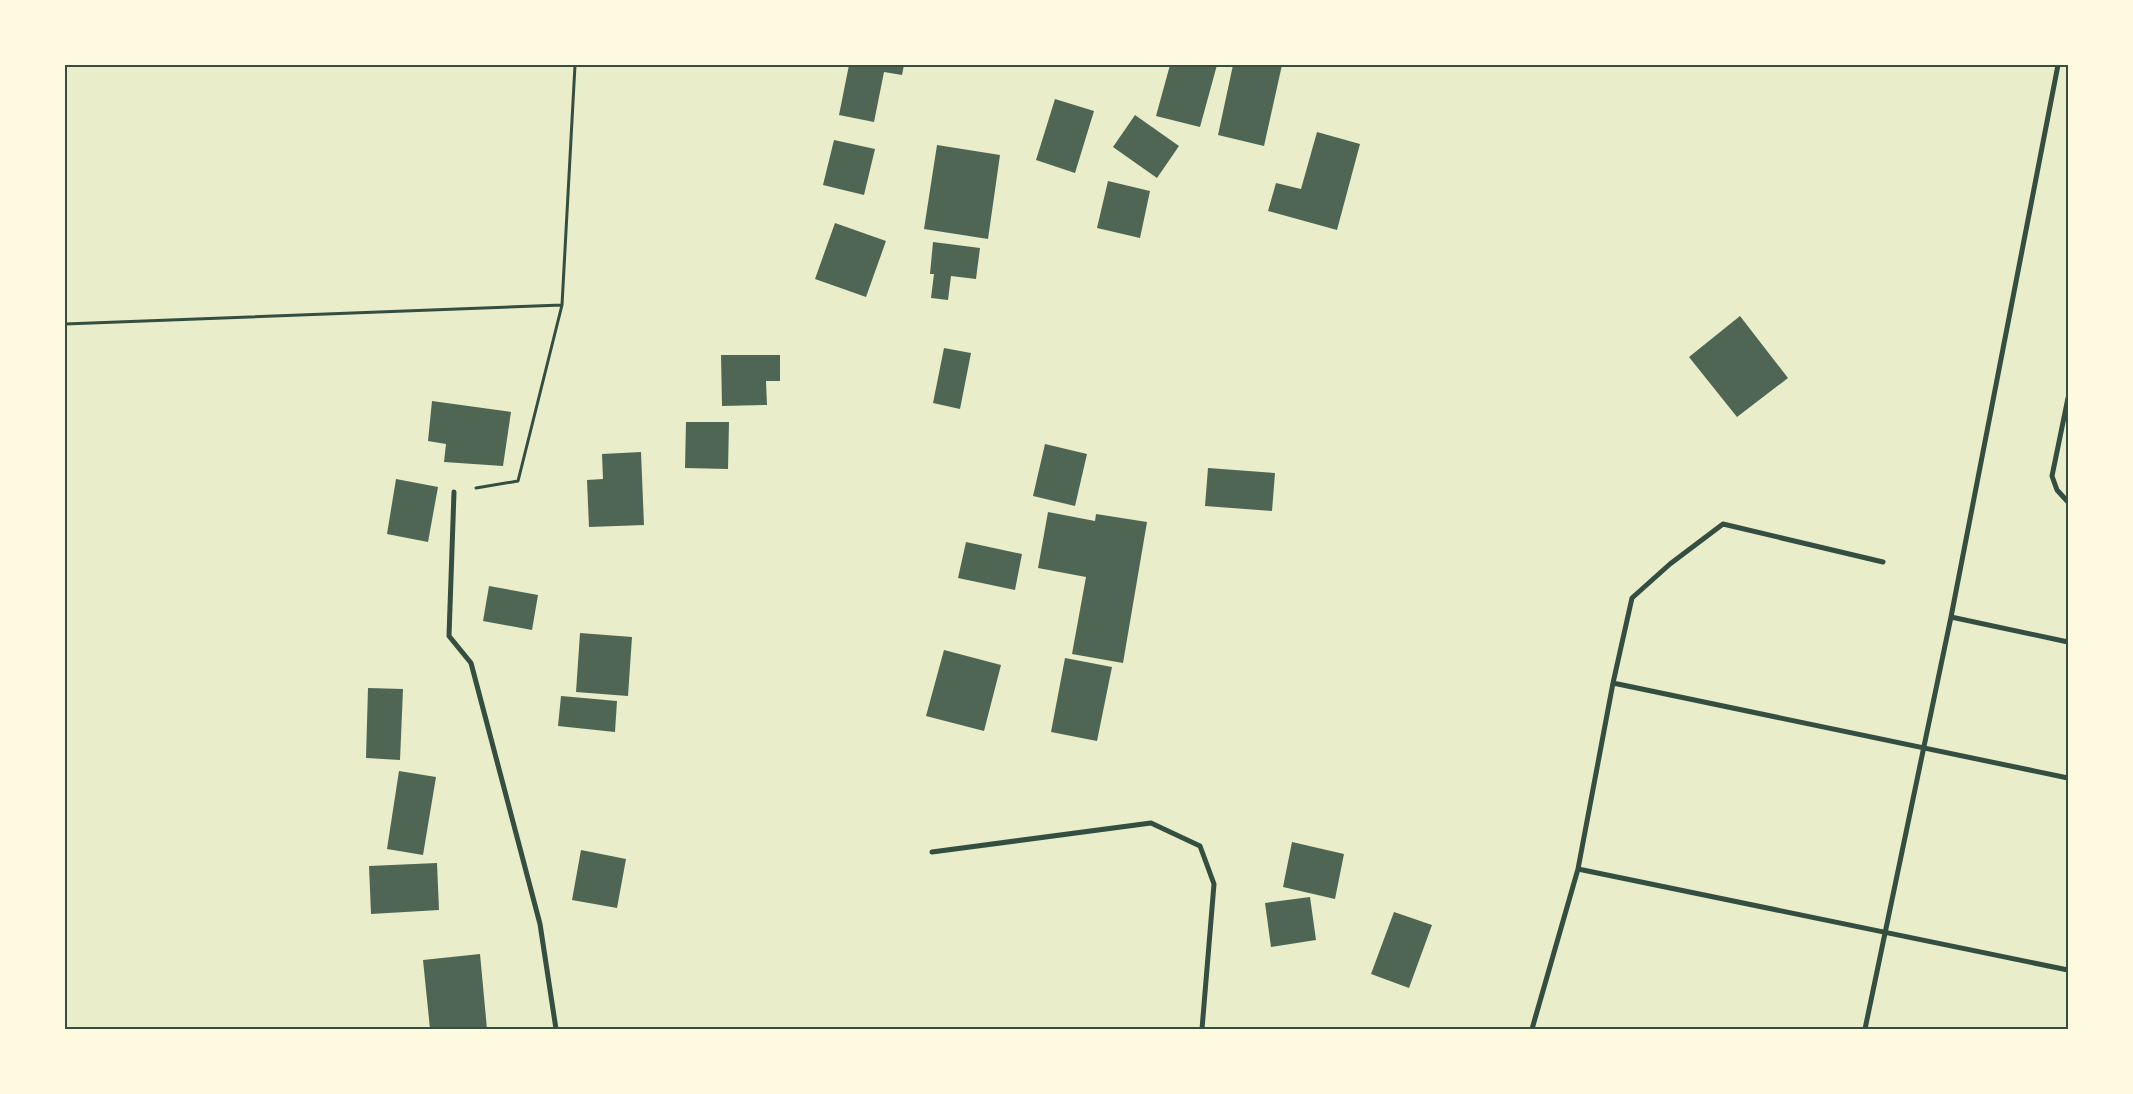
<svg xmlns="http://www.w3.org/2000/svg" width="2133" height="1094" font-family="'Space Grotesk',sans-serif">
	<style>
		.building { fill: #4f6655 }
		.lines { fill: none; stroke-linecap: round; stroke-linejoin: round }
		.path { stroke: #344e41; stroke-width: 3 }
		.minor { stroke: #344e41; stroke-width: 5 }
		.neatline { fill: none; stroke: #344e41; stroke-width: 2 }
	</style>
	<rect width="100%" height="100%" fill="#e9edc9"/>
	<path class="building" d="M 849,65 L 904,65 L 902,75 L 884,72 L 874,122 L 839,115 Z
		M 1170,65 L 1217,65 L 1200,127 L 1156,116 Z
		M 1233,65 L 1282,65 L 1264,146 L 1218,135 Z
		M 1055,99 L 1094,111 L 1075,173 L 1036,160 Z
		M 1135,115 L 1179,146 L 1157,178 L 1113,147 Z
		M 1317,132 L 1360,144 L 1337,230 L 1268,211 L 1276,183 L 1301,189 Z
		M 834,140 L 875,149 L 864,195 L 823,185 Z
		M 937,145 L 1000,155 L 988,239 L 924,229 Z
		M 1108,181 L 1150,191 L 1140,238 L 1097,228 Z
		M 835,223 L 886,241 L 866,297 L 815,279 Z
		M 933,242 L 980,248 L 976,279 L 951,276 L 948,300 L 931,298 L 934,274 L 930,274 Z
		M 1740,316 L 1788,378 L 1737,417 L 1689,357 Z
		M 944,348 L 971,353 L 960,409 L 933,403 Z
		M 721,355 L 780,355 L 780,381 L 766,381 L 767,405 L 722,406 Z
		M 432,401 L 511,412 L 503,466 L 444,462 L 446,444 L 428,441 Z
		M 686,422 L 729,422 L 728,469 L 685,468 Z
		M 1045,444 L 1087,454 L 1075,506 L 1033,496 Z
		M 641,452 L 644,525 L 589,527 L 587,480 L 603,479 L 602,454 Z
		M 1208,468 L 1275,473 L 1272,511 L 1205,506 Z
		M 396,479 L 438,487 L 428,542 L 387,534 Z
		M 1048,512 L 1095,521 L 1096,514 L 1147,522 L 1123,663 L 1072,654 L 1086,577 L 1038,568 Z
		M 966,542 L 1022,554 L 1015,590 L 958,578 Z
		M 489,586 L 538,595 L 532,630 L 483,621 Z
		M 580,633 L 632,637 L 628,696 L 576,692 Z
		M 944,650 L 1001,665 L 984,731 L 926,716 Z
		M 1065,658 L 1112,667 L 1097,741 L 1051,732 Z
		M 368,688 L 403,689 L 400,760 L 366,758 Z
		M 561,696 L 617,701 L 615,732 L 558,726 Z
		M 399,771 L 436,777 L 423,855 L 387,849 Z
		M 1292,842 L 1344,854 L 1335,899 L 1283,887 Z
		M 581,850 L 626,859 L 617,908 L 572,900 Z
		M 437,863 L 439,910 L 371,914 L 369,866 Z
		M 1310,897 L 1316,940 L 1271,947 L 1265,903 Z
		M 1394,912 L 1432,925 L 1409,988 L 1371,974 Z
		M 480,954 L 487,1029 L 430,1029 L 423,960 Z"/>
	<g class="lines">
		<path class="path" d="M 65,324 L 562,305 L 575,65
			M 476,488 L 518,481 L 562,305"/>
		<path class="minor" d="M 2058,65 L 1951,617 L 2068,642
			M 2068,398 L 2052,476 L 2057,490 L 2068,502
			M 454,492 L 449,636 L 471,663 L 540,924 L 556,1029
			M 1613,683 L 2068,778
			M 932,852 L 1151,823 L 1200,846 L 1214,884 L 1202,1029
			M 1578,869 L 2068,970
			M 1532,1029 L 1578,869 L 1613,683 L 1632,598 L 1670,564 L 1723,524 L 1883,562
			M 1865,1029 L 1951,617"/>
	</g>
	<rect width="2133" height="1094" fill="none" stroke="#fefae0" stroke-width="132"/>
	<rect x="66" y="66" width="2001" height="962" class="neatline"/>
</svg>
